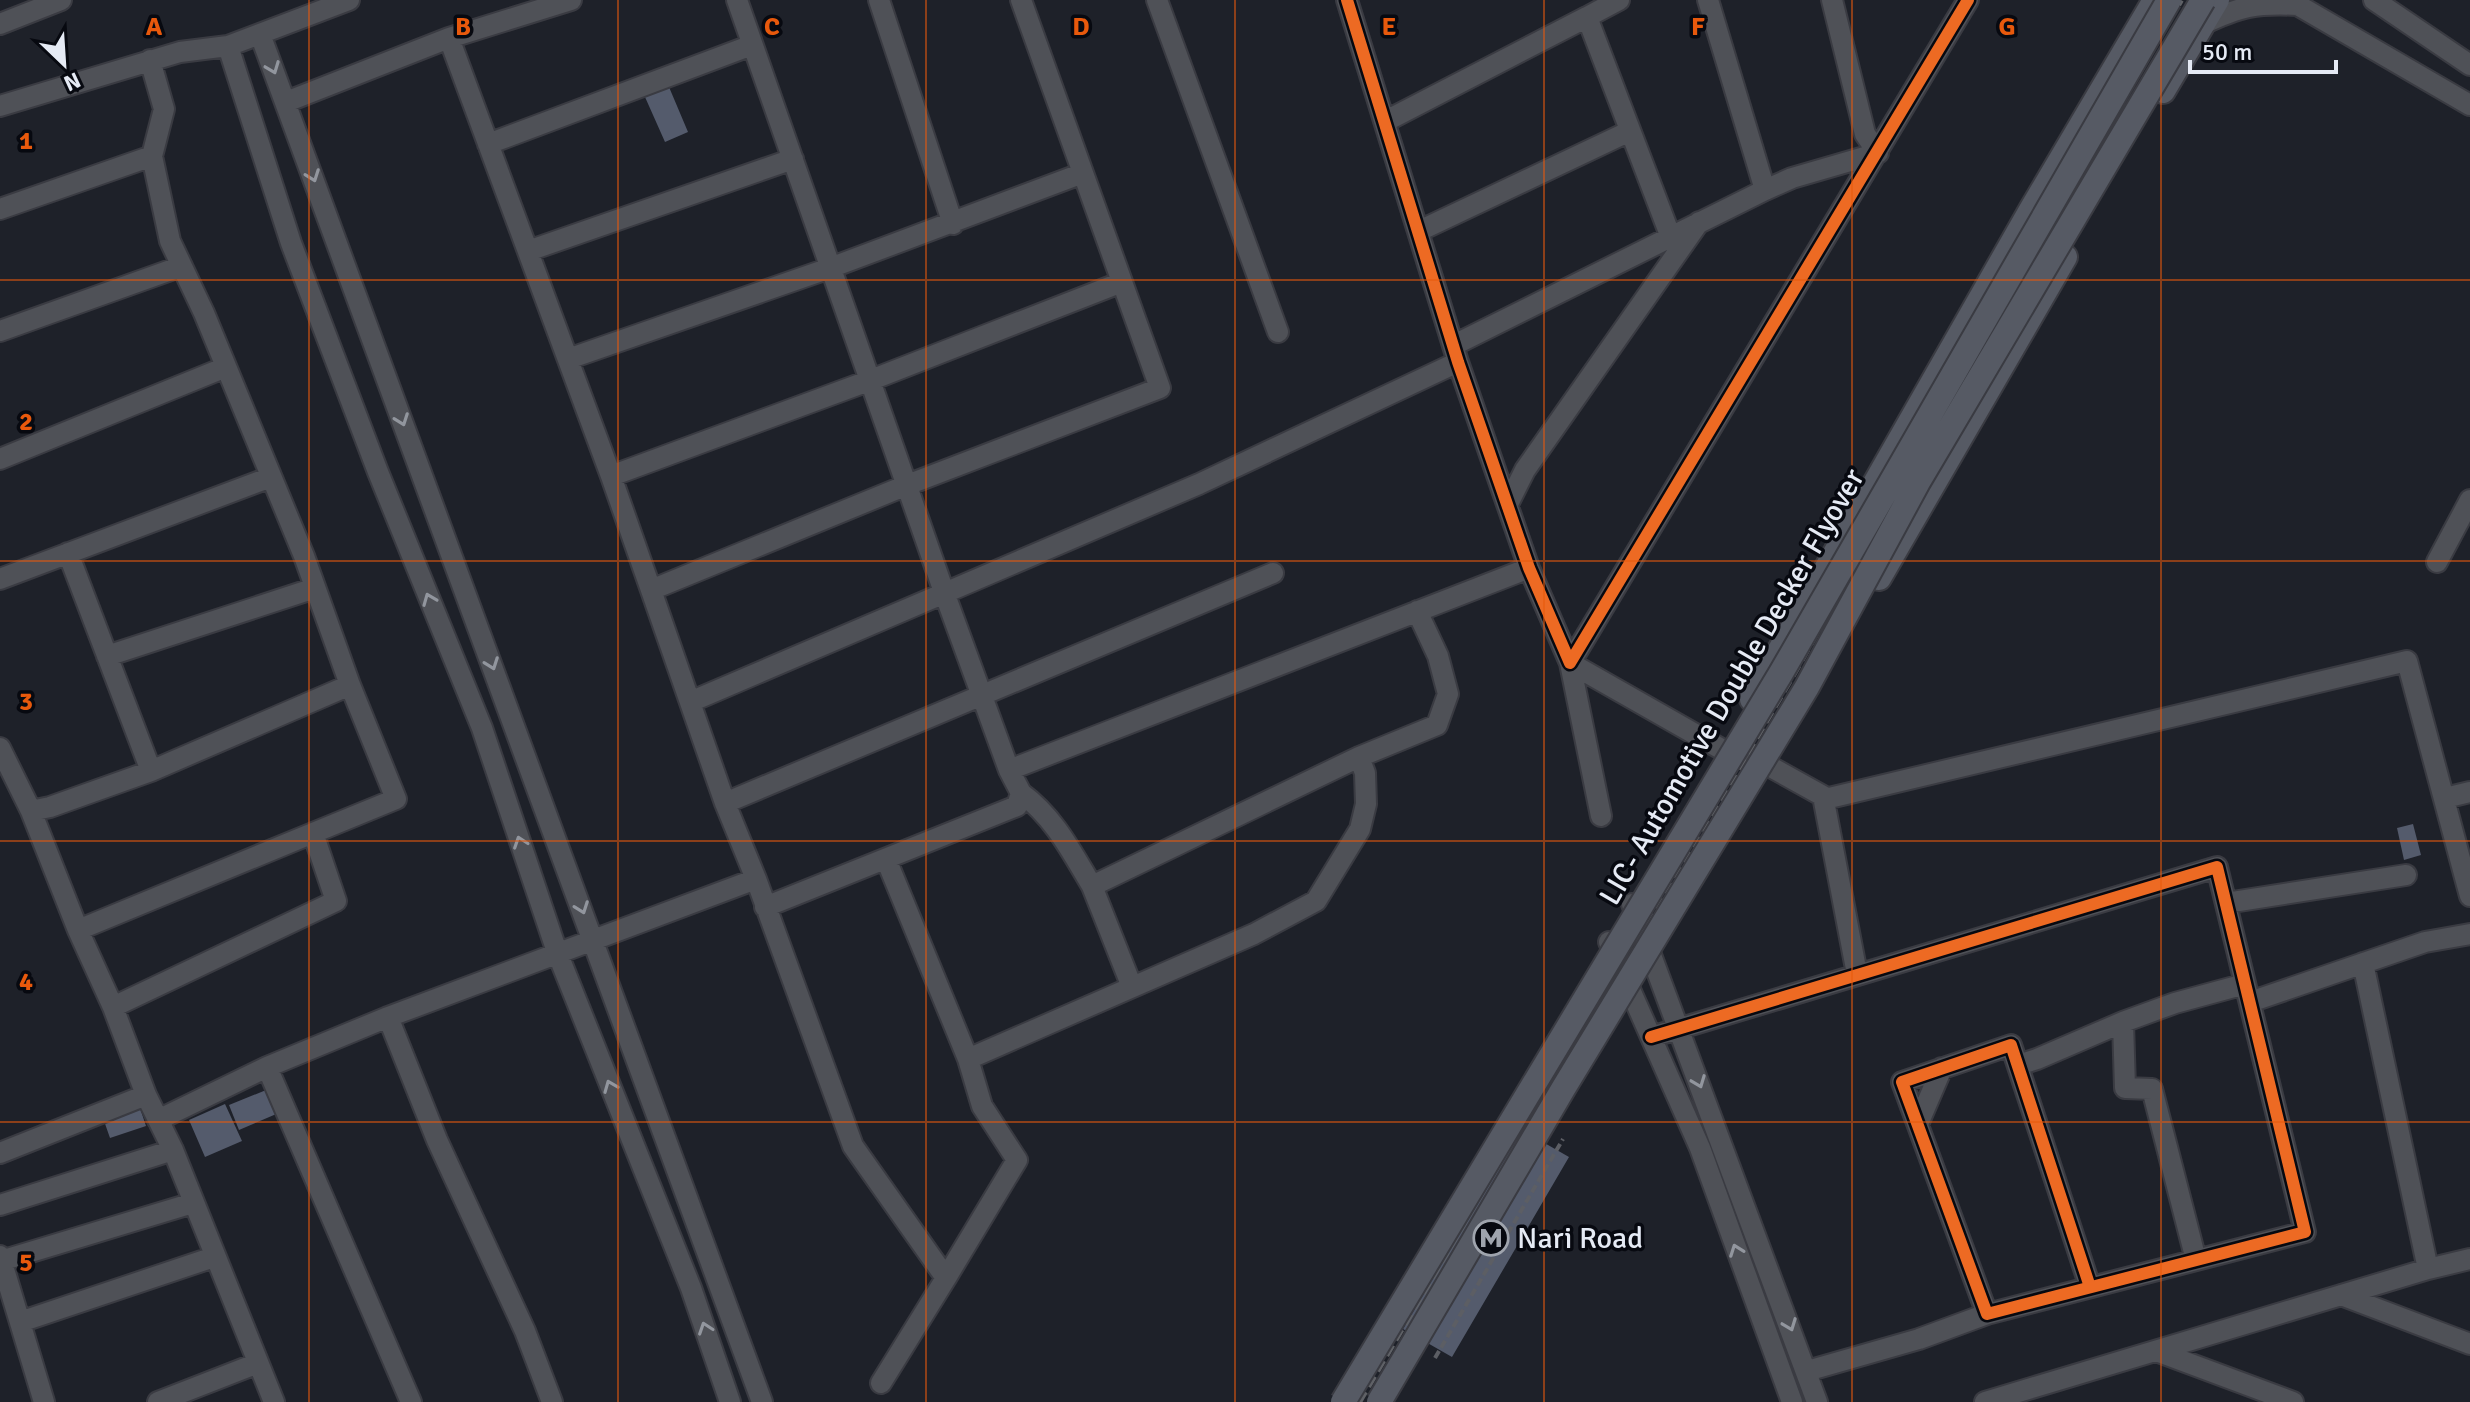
<svg xmlns="http://www.w3.org/2000/svg" width="2470" height="1402" font-family="Signika,sans-serif">
	<style>
		.building { fill: #545b6c }
		.lines { fill: none; stroke-linecap: round; stroke-linejoin: round }
		.minor-casing { stroke: #3a3b42; stroke-width: 24 }
		.major-casing { stroke: #3a3b42; stroke-width: 28 }
		.path { stroke: #5c5e64; stroke-width: 4; stroke-dasharray: 8 4; stroke-linecap: butt }
		.minor { stroke: #4f5157; stroke-width: 20 }
		.major { stroke: #565a64; stroke-width: 24 }
		.rail { stroke: #5f6166; stroke-width: 6; stroke-dasharray: 12 6; stroke-linecap: butt }
		.major-bridge-casing { stroke: #3a3b42; stroke-width: 28; stroke-linecap: butt }
		.major-bridge { stroke: #565a64; stroke-width: 24 }
		.cycleway-casing { stroke: #070910; stroke-width: 17 }
		.cycleway { stroke: #ed6a23; stroke-width: 12 }
		.oneway { stroke: #92969e }
		.grid { fill: none; stroke: #e8590c; stroke-width: 2; stroke-opacity: 0.55 }
		.labels { text-anchor: middle; dominant-baseline: central; stroke-width: 7; stroke-linejoin: round; paint-order: stroke }
		.street-label { font-size: 30px; fill: #e5eaf4; stroke: #070910 }
		.poi-label { font-size: 30px; fill: #e5eaf4; stroke: #070910; text-anchor: start }
		.grid-label { font-size: 26px; text-anchor: middle; font-weight: bold; fill: #e8590c; stroke: #070910; stroke-width: 7; stroke-linejoin: round; paint-order: stroke }
	</style>
	<rect width="100%" height="100%" fill="#1e2129"/>
	<path class="building" d="M 669,87 L 688,132 L 665,142 L 645,97 Z
		M 2413,824 L 2421,855 L 2404,860 L 2397,828 Z
		M 271,1088 L 281,1112 L 239,1130 L 229,1105 Z
		M 225,1104 L 242,1141 L 205,1157 L 189,1120 Z
		M 139,1105 L 146,1126 L 110,1138 L 103,1118 Z
		M 1520,1129 L 1569,1157 L 1452,1357 L 1403,1329 Z"/>
	<g class="lines">
		<defs>
			<path id="minor" d="M 737,0 L 944,592 L 1009,770 L 1021,793 L 1017,806 L 765,907
				M 879,0 L 953,224
				M 1157,0 L 1278,332
				M 1347,0 L 1458,362 L 1529,568 L 1570,663 L 1968,0
				M 1708,0 L 1765,190
				M 2289,0 L 2470,105
				M 2374,0 L 2470,65
				M 1587,17 L 1619,0
				M 0,24 L 61,0
				M 2203,24 C 2241,6 2256,3 2298,5
				M 260,34 L 762,1402
				M 449,38 L 571,0
				M 228,46 L 291,243 L 378,472 L 482,728 L 557,952 L 691,1288 L 730,1402
				M 286,102 L 449,38 L 611,476
				M 0,106 L 180,52 L 228,46 L 349,0
				M 1386,121 L 1587,17 L 1670,235
				M 488,144 L 752,45
				M 0,209 L 152,156
				M 1419,231 L 1630,131
				M 528,251 L 793,159
				M 0,331 L 182,266
				M 1454,345 L 1765,190 L 1792,178 L 1878,153 L 1865,134 L 1832,0
				M 568,359 L 830,268 L 1083,173
				M 0,459 L 226,367
				M 1508,504 L 1525,470 L 1699,222
				M 68,553 L 151,771 L 350,685
				M 2437,562 L 2470,500
				M 0,579 L 271,477
				M 651,590 L 611,476 L 871,380 L 1122,282
				M 107,656 L 315,588
				M 1570,663 L 1723,750 L 1769,766 L 1823,796 L 1857,974
				M 1570,663 L 1601,816
				M 690,702 L 1199,484 L 1458,362
				M 0,748 L 31,811 L 78,930 L 113,1007 L 146,1095 L 173,1150 L 274,1402
				M 1359,757 L 1437,725 L 1448,694 L 1438,656 L 1417,611
				M 1009,770 L 1529,568
				M 2445,798 L 2470,792
				M 1825,799 L 2407,661 L 2470,896
				M 725,803 L 1273,573
				M 31,811 L 50,807 L 151,771
				M 886,859 L 968,1059 L 1254,934 L 1316,901 L 1360,829 L 1366,804 L 1365,773 L 1359,757 L 1092,886 C 1071,851 1054,817 1021,793
				M 756,879 L 725,803 L 651,590 L 907,485 L 1160,388 L 1021,0
				M 1092,886 L 1132,987
				M 2226,903 L 2406,875
				M 1632,904 L 1817,1402
				M 78,930 L 313,833
				M 1609,942 L 1700,1148 L 1792,1402
				M 2363,963 L 2428,1269
				M 2250,1002 L 2425,942 L 2470,934
				M 113,1007 L 336,901 L 313,833 L 396,799 L 350,685 L 304,556 L 204,313 L 170,241 L 152,156 L 164,109 L 150,60
				M 388,1017 L 437,1140 L 525,1331 L 552,1402
				M 1651,1037 L 2217,867 L 2305,1232 L 1987,1314 L 1902,1082 L 2011,1045 L 2090,1287
				M 2018,1065 L 2037,1059 L 2123,1022
				M 267,1067 L 411,1402
				M 158,1120 L 267,1067 L 388,1017 L 756,879 L 853,1146 L 946,1278 L 881,1383
				M 1918,1124 L 1942,1068
				M 0,1153 L 146,1095
				M 0,1205 L 173,1150
				M 0,1256 L 44,1402
				M 2196,1260 L 2152,1089 L 2125,1088 L 2123,1022 L 2175,1003 L 2245,984
				M 1,1261 L 193,1203
				M 946,1278 L 1017,1160 L 982,1106 L 968,1059
				M 2341,1295 L 2470,1344
				M 20,1322 L 214,1257
				M 2156,1351 L 2293,1402
				M 1807,1371 L 1919,1339 L 1987,1314
				M 158,1402 L 258,1363
				M 1985,1402 L 2428,1269 L 2470,1259"/>
			<path id="major" d="M 2163,91 L 2217,0
				M 1879,578 L 2065,257
				M 1752,699 L 2031,210 L 2155,0"/>
		</defs>
		<use href="#minor" class="minor-casing"/>
		<use href="#major" class="major-casing"/>
		<path class="path" d="M 1435,1358 L 1563,1139"/>
		<use href="#minor" class="minor"/>
		<use href="#major" class="major"/>
		<path class="rail" d="M 1359,1402 L 1581,1023 L 1702,831 L 1796,670 L 1957,382 L 2181,0"/>
		<defs>
			<path id="major-bridge" d="M 1343,1402 L 1781,673 L 2169,0
				M 1379,1402 L 1563,1089 L 1807,687 L 1918,482 L 2203,0"/>
		</defs>
		<use href="#major-bridge" class="major-bridge-casing"/>
		<use href="#major-bridge" class="major-bridge"/>
		<defs>
			<path id="cycleway" d="M 1347,0 L 1458,362 L 1529,568 L 1570,663 L 1968,0
				M 1651,1037 L 2217,867 L 2305,1232 L 1987,1314 L 1902,1082 L 2011,1045 L 2090,1287"/>
		</defs>
		<use href="#cycleway" class="cycleway-casing"/>
		<use href="#cycleway" class="cycleway"/>
	</g>
	<defs><path id="oneway-chevron" d="M-2-3.5L2.5 0L-2 3.5" fill="none" stroke-width="1.6" stroke-linecap="round" stroke-linejoin="round" transform="scale(2)"/></defs>
	<g class="oneway">
		<use href="#oneway-chevron" transform="translate(273 68) rotate(69)"/>
		<use href="#oneway-chevron" transform="translate(313 176) rotate(70)"/>
		<use href="#oneway-chevron" transform="translate(402 420) rotate(70)"/>
		<use href="#oneway-chevron" transform="translate(429 599) rotate(-112)"/>
		<use href="#oneway-chevron" transform="translate(492 664) rotate(70)"/>
		<use href="#oneway-chevron" transform="translate(520 842) rotate(-109)"/>
		<use href="#oneway-chevron" transform="translate(582 908) rotate(70)"/>
		<use href="#oneway-chevron" transform="translate(1699 1082) rotate(69)"/>
		<use href="#oneway-chevron" transform="translate(610 1086) rotate(-112)"/>
		<use href="#oneway-chevron" transform="translate(1736 1250) rotate(-110)"/>
		<use href="#oneway-chevron" transform="translate(1790 1325) rotate(69)"/>
		<use href="#oneway-chevron" transform="translate(705 1328) rotate(-109)"/>
	</g>
	<path class="grid" d="M 309,0 L 309,1402M 618,0 L 618,1402M 926,0 L 926,1402M 1235,0 L 1235,1402M 1544,0 L 1544,1402M 1852,0 L 1852,1402M 2161,0 L 2161,1402M 0,280 L 2470,280M 0,561 L 2470,561M 0,841 L 2470,841M 0,1122 L 2470,1122"/>
	<defs>
		<symbol id="metro-ring" viewBox="-11 -11 22 22"><circle r="9.5" fill="#070910" stroke="#9fa4ad" stroke-width="1.5"/><path d="M-5.5 5V-5H-3L0 0L3-5H5.5V5H3V-.5L0 4L-3-.5V5Z" fill="#9fa4ad"/></symbol>
	</defs>
	<g fill-rule="evenodd">
		<use href="#metro-ring" x="1471" y="1218" width="40" height="40"/>
	</g>
	<g class="labels">
		<g class="street-label">
			<text transform="translate(1732 687) rotate(-60)">LIC- Automotive Double Decker Flyover</text>
		</g>
		<g class="poi-label">
			<text x="1517" y="1238">Nari Road</text>
		</g>
	</g>
	<g class="grid-label">
		<text x="154" y="35">A</text>
		<text x="463" y="35">B</text>
		<text x="772" y="35">C</text>
		<text x="1081" y="35">D</text>
		<text x="1389" y="35">E</text>
		<text x="1698" y="35">F</text>
		<text x="2007" y="35">G</text>
		<text x="26" y="149">1</text>
		<text x="26" y="430">2</text>
		<text x="26" y="710">3</text>
		<text x="26" y="990">4</text>
		<text x="26" y="1271">5</text>
	</g>
	<g transform="translate(64 64) rotate(155)" stroke="#070910" stroke-width="6" paint-order="stroke">
	<path d="M0-6L14 30L0 20L-14 30Z" fill="#e5eaf4"/>
	<text y="-12" font-size="22" font-weight="bold" text-anchor="middle" fill="#e5eaf4">N</text>
	</g>
	<path d="M2190 60v12h146v-12" fill="none" stroke="#e5eaf4" stroke-width="4"/>
	<text x="2202" y="60" font-size="24" fill="#e5eaf4" stroke="#070910" stroke-width="6" paint-order="stroke">50 m</text>
</svg>
